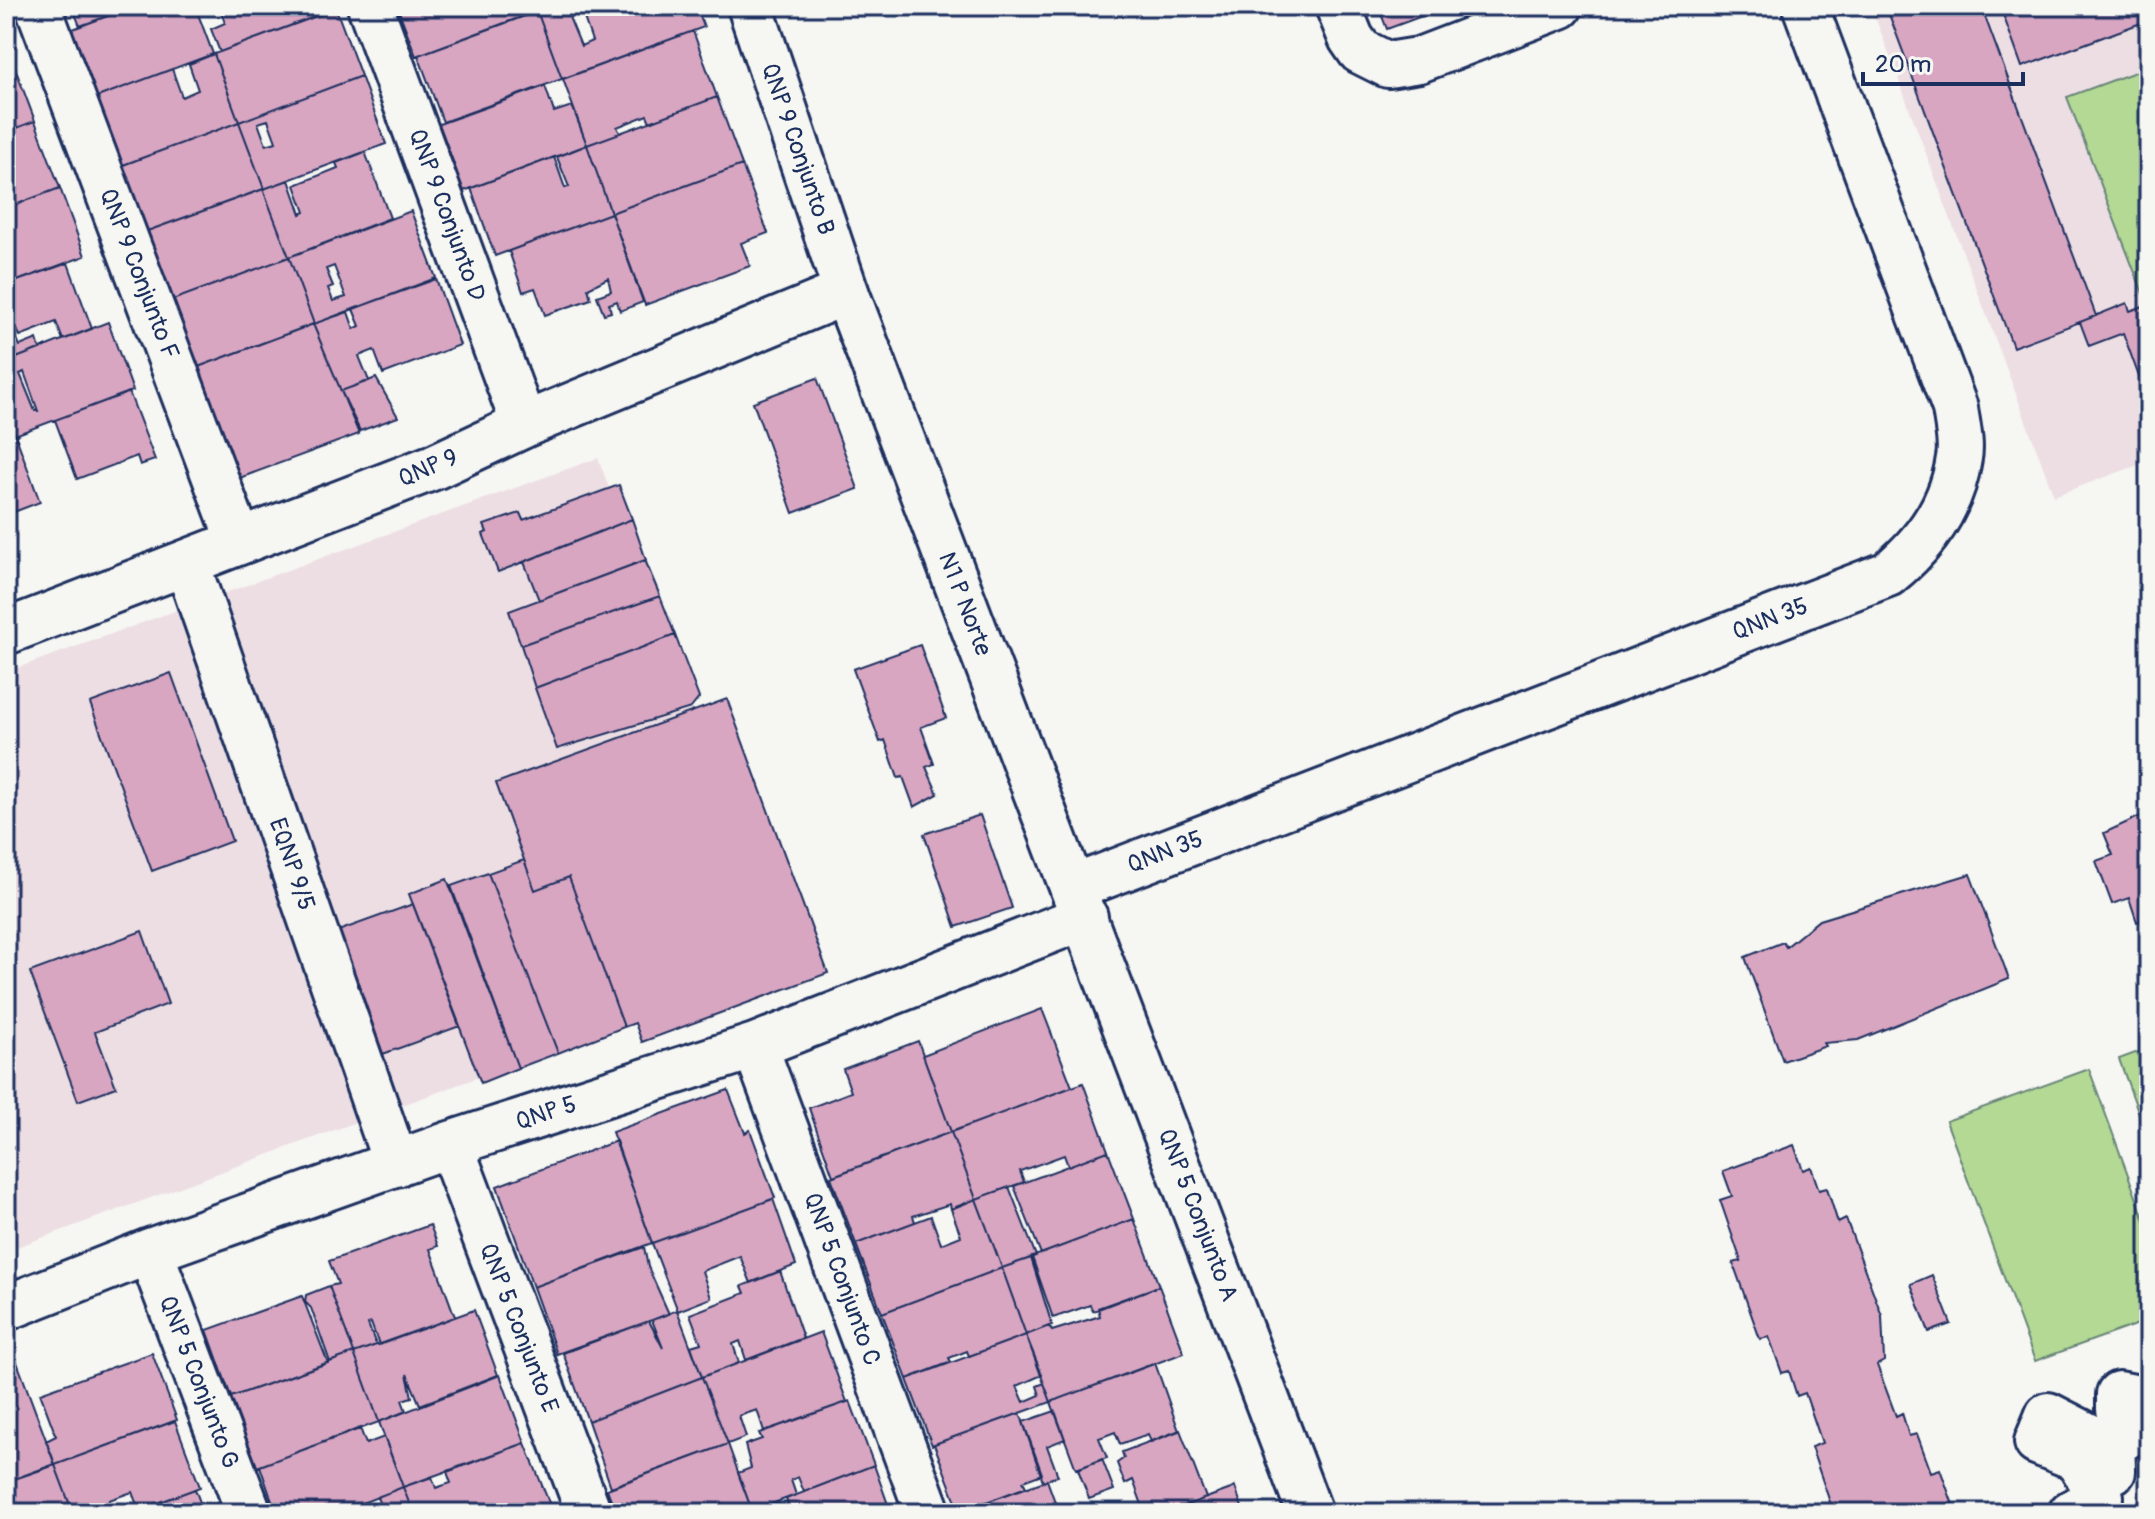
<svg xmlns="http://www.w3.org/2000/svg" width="2155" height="1519" font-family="Pangolin,sans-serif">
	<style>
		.built { fill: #eddee4 }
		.green { fill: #b3d994; stroke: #678479; stroke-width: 2 }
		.building { fill: #d9a6c2; stroke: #1b2f5e; stroke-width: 2; fill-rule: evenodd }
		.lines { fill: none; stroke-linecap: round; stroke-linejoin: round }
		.pedestrian-casing { stroke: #1b2f5e; stroke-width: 50 }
		.minor-casing { stroke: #1b2f5e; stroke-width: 50 }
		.tertiary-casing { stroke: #1b2f5e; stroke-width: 50 }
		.pedestrian { stroke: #f6f6f2; stroke-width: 44 }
		.minor { stroke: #f6f6f2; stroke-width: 44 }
		.tertiary { stroke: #f6f6f2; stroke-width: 44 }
		.labels { text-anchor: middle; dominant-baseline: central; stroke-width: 7; stroke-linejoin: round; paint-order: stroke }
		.street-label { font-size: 24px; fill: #1b2f5e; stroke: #f6f6f2 }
	</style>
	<rect width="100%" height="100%" fill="#f6f6f2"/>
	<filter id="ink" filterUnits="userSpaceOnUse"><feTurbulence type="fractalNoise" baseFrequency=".0125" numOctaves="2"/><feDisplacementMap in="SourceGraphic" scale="16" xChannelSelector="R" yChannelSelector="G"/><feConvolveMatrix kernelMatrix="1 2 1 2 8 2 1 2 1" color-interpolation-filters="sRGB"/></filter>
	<g filter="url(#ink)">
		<path class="built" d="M 1871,6 L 2149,6 L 2149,461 L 2054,496 Z
			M 598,458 L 786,964 L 6,1251 L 6,672 Z"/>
		<path class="green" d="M 2149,67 L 2149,309 L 2067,97 Z
			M 2149,1048 L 2149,1141 L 2119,1059 Z
			M 2089,1069 L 2149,1232 L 2149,1320 L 2035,1361 L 1946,1121 Z"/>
		<path class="building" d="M 72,6 L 135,6 L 80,26 Z
			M 135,6 L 195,6 L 213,54 L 92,99 L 67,31 Z
			M 219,6 L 325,6 L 327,12 L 220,52 L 211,29 L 225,23 Z
			M 397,6 L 534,6 L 536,12 L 416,56 Z
			M 551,6 L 696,6 L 704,27 L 562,79 L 537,11 ZM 582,12 L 592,41 L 581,46 L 569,17 Z
			M 1378,6 L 1449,6 L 1387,29 Z
			M 1886,6 L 1981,6 L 2096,316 L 2013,347 Z
			M 2000,6 L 2149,6 L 2149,20 L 2022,67 Z
			M 336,9 L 361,76 L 239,122 L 214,54 Z
			M 537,11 L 562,79 L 443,122 L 418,55 Z
			M 693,31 L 717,97 L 650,122 L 647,115 L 617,127 L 620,133 L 587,145 L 563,79 Z
			M 9,52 L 35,121 L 6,132 L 6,53 Z
			M 214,54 L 239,122 L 118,167 L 92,99 L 172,69 L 182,97 L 198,90 L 189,64 Z
			M 361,76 L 386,144 L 264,189 L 239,122 ZM 268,120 L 276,142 L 266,145 L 258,123 Z
			M 545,86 L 554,112 L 572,106 L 587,145 L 464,191 L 439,124 Z
			M 717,97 L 742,165 L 611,213 L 587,145 Z
			M 35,121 L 60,188 L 6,208 L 6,132 Z
			M 239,122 L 264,189 L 142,233 L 117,167 Z
			M 587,145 L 611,213 L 495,256 L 471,188 L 554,157 L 565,188 L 569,187 L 557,157 Z
			M 365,152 L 390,218 L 289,257 L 263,189 L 289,180 L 301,214 L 305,212 L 295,185 L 338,168 L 336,163 Z
			M 742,165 L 768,233 L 741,243 L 750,266 L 645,305 L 611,213 Z
			M 60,188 L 85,256 L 6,285 L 6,208 Z
			M 263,189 L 289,257 L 170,301 L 144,232 Z
			M 411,211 L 436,278 L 314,324 L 289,257 ZM 334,266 L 346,297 L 333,301 L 328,288 L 333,286 L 326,269 Z
			M 611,213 L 643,302 L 620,311 L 617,301 L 609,304 L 611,312 L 604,314 L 597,296 L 611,291 L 608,278 L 588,288 L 591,299 L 545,315 L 535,288 L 523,292 L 509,251 Z
			M 289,257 L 314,324 L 193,369 L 167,302 Z
			M 68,263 L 92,329 L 63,340 L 56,322 L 20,336 L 17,329 L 9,327 L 6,321 L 6,285 Z
			M 436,279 L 460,345 L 383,374 L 374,350 L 359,356 L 369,381 L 341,391 L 313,324 L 348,312 L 354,329 L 360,326 L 353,309 Z
			M 2127,303 L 2130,311 L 2149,304 L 2149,404 L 2123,333 L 2089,346 L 2080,322 Z
			M 108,322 L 133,391 L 15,435 L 6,410 L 6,362 ZM 24,372 L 38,411 L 35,411 L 20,374 Z
			M 313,324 L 359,434 L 237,479 L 195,368 Z
			M 12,326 L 20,346 L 37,339 L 40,349 L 6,362 L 6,328 Z
			M 376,378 L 398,417 L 360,431 L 341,391 Z
			M 817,378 L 858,489 L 793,513 L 753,402 Z
			M 129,392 L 155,460 L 140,465 L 137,456 L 77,479 L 55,420 Z
			M 15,434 L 40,502 L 6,515 L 6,437 Z
			M 619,485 L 632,519 L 498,572 L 483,534 L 487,532 L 484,525 L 520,513 L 523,520 Z
			M 632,519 L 646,560 L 539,600 L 524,562 Z
			M 645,560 L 660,596 L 521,645 L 509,611 Z
			M 660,596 L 675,635 L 535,688 L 521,645 Z
			M 675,635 L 699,698 L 691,708 L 557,749 L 535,688 Z
			M 920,645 L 946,718 L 921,727 L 934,764 L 926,767 L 938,794 L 914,807 L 903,777 L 898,778 L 885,740 L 880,742 L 853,669 Z
			M 171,673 L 232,841 L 152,871 L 90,703 Z
			M 727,699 L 828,973 L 642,1042 L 635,1023 L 624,1027 L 569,877 L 535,890 L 496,783 Z
			M 2149,812 L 2149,917 L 2137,922 L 2129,898 L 2112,904 L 2096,861 L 2113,855 L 2104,833 Z
			M 980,815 L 1012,908 L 956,927 L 924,834 Z
			M 524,860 L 535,890 L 569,877 L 624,1027 L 558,1053 L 488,873 Z
			M 488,873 L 558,1053 L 518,1068 L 451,886 Z
			M 1970,874 L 2009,979 L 1858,1040 L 1824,1043 L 1826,1046 L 1783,1061 L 1745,957 L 1783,942 L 1786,947 L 1819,920 Z
			M 447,879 L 518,1068 L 481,1083 L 409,894 Z
			M 413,904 L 460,1026 L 383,1054 L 338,931 Z
			M 142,931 L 168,1004 L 95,1032 L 116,1087 L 78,1101 L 30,972 Z
			M 1042,1009 L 1072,1087 L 951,1132 L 923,1055 Z
			M 918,1041 L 951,1132 L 833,1176 L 809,1108 L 851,1092 L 843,1069 Z
			M 1083,1083 L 1108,1151 L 1068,1166 L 1064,1155 L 1020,1171 L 1024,1182 L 976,1199 L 951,1132 Z
			M 728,1090 L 745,1133 L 750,1130 L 775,1198 L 652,1243 L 612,1132 Z
			M 951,1132 L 976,1199 L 951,1209 L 950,1204 L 913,1216 L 915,1222 L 856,1244 L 831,1177 Z
			M 616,1141 L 652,1243 L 533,1287 L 497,1186 Z
			M 1794,1145 L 1803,1170 L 1811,1167 L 1819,1190 L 1827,1188 L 1838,1223 L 1846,1219 L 1882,1316 L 1884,1361 L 1877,1365 L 1896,1416 L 1902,1413 L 1909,1436 L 1917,1434 L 1931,1472 L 1940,1469 L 1956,1513 L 1827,1513 L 1826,1510 L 1832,1508 L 1811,1447 L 1822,1443 L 1805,1393 L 1797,1396 L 1789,1371 L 1782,1373 L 1769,1337 L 1760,1339 L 1733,1263 L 1741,1261 L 1720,1200 L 1732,1196 L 1723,1171 Z
			M 1108,1151 L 1134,1219 L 1041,1254 L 1014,1186 Z
			M 1009,1187 L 1036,1256 L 1002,1268 L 976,1199 Z
			M 773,1199 L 796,1265 L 751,1283 L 740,1256 L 702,1271 L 711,1298 L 678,1311 L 652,1243 Z
			M 976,1199 L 1002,1268 L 882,1313 L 856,1244 L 931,1216 L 941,1244 L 961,1236 L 951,1209 Z
			M 1134,1219 L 1159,1286 L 1093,1311 L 1090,1305 L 1053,1318 L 1032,1257 Z
			M 430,1225 L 438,1246 L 430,1249 L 455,1317 L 379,1345 L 371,1323 L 368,1324 L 376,1345 L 354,1353 L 329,1286 L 338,1284 L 329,1261 Z
			M 644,1247 L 648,1267 L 669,1314 L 557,1354 L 533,1287 Z
			M 1031,1258 L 1052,1325 L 1026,1335 L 1002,1268 Z
			M 1002,1268 L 1026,1335 L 969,1356 L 967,1351 L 949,1358 L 951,1362 L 907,1379 L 882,1313 Z
			M 780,1271 L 803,1338 L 746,1360 L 740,1341 L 733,1344 L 739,1363 L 702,1377 L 691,1346 L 701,1343 L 690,1314 L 745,1293 L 742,1286 Z
			M 1932,1275 L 1951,1324 L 1929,1332 L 1911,1284 Z
			M 329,1286 L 354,1353 L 330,1362 L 311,1308 L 305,1302 L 306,1295 Z
			M 1159,1286 L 1184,1353 L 1051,1402 L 1026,1335 L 1049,1326 L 1052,1331 L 1100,1316 L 1098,1308 Z
			M 302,1296 L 328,1363 L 231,1397 L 207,1330 Z
			M 474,1310 L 498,1375 L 420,1405 L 407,1374 L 412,1397 L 402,1400 L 406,1411 L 379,1422 L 354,1353 Z
			M 677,1310 L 702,1377 L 588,1421 L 563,1353 L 649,1321 L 663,1348 L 652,1320 Z
			M 821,1332 L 847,1402 L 764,1431 L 757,1410 L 739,1416 L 746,1437 L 728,1444 L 702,1377 Z
			M 1026,1335 L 1042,1375 L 1017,1386 L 1024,1402 L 1040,1395 L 1037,1386 L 1044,1383 L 1051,1402 L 932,1445 L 907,1379 Z
			M 11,1346 L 55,1464 L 6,1482 L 6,1348 Z
			M 152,1353 L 177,1420 L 55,1465 L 46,1441 L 56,1436 L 40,1393 Z
			M 354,1353 L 379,1422 L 257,1467 L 231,1397 Z
			M 1155,1363 L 1179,1431 L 1151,1442 L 1148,1434 L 1120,1444 L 1115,1432 L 1099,1438 L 1107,1458 L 1076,1469 L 1051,1402 Z
			M 500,1375 L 525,1443 L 403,1487 L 379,1422 Z
			M 702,1377 L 728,1444 L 611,1487 L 588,1421 Z
			M 850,1401 L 874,1465 L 804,1492 L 798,1477 L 791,1480 L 796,1495 L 752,1511 L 738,1473 L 751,1468 L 745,1445 L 762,1439 L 759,1433 Z
			M 1055,1411 L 1065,1439 L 1047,1446 L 1058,1476 L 1043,1481 L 1023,1422 Z
			M 1020,1413 L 1042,1474 L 1023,1481 L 1026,1487 L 960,1512 L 934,1444 Z
			M 175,1421 L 200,1487 L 139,1510 L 132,1492 L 109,1500 L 114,1513 L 73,1513 L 55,1465 Z
			M 360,1428 L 366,1444 L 384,1437 L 403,1487 L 337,1513 L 276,1513 L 260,1466 Z
			M 1180,1430 L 1206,1498 L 1165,1513 L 1145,1513 L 1133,1480 L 1125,1484 L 1117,1463 L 1124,1458 L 1122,1452 Z
			M 525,1443 L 552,1510 L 413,1513 L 403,1487 L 432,1477 L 436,1488 L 451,1483 L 447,1472 Z
			M 728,1444 L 752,1511 L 616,1513 L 607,1489 Z
			M 1102,1459 L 1114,1490 L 1089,1499 L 1078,1469 Z
			M 55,1465 L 73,1513 L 6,1513 L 6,1482 Z
			M 874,1465 L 891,1513 L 791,1513 L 786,1499 Z
			M 1047,1480 L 1059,1513 L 963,1513 L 962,1511 Z
			M 403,1487 L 413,1513 L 383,1513 L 377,1497 Z
			M 1235,1487 L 1244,1513 L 1165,1513 L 1231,1489 Z
			M 195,1489 L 204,1513 L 132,1513 L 184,1493 Z
			M 364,1502 L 366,1508 L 377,1504 L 380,1513 L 337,1513 Z
			M 778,1502 L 782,1513 L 753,1513 L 752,1511 Z"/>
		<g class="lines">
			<defs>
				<path id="pedestrian" d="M 2071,1513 L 2101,1497 L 2077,1458 L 2037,1442 L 2048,1415 L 2087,1435 L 2113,1471 L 2112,1439 L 2125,1437 L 2133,1428 L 2128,1422 L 2129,1414 L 2119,1409 L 2119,1394 L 2139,1398 L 2149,1404"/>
				<path id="minor" d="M 38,6 L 239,541
					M 370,6 L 524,425
					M 1338,6 L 1351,38 L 1360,51 L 1388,65 L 1419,60 L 1560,6
					M 187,564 L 396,1164
					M 6,632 L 434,467 L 524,425 L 846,292
					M 1073,888 L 1888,574 C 1925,544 1952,507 1959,458 C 1962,443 1957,424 1955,408 L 1805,6
					M 755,1046 L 928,1513
					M 450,1144 L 589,1513
					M 150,1251 L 249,1513
					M 6,1308 L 150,1251 L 450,1144 L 755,1046 L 1085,917"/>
				<path id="tertiary" d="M 750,6 L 846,292 L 1310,1513"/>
			</defs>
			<use href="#pedestrian" class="pedestrian-casing"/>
			<use href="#minor" class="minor-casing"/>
			<use href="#tertiary" class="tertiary-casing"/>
			<use href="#pedestrian" class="pedestrian"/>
			<use href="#minor" class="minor"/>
			<use href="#tertiary" class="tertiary"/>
		</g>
	</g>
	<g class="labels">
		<g class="street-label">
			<text transform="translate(798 149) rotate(71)">QNP 9 Conjunto B</text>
			<text transform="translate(447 215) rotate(70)">QNP 9 Conjunto D</text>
			<text transform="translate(139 274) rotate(69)">QNP 9 Conjunto F</text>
			<text transform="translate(428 468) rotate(-23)">QNP 9</text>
			<text transform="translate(965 604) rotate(69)">N1 P Norte</text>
			<text transform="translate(1770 619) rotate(-21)">QNN 35</text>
			<text transform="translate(1165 852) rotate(-21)">QNN 35</text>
			<text transform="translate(292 864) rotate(71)">EQNP 9/5</text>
			<text transform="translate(546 1113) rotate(-18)">QNP 5</text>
			<text transform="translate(1198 1215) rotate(69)">QNP 5 Conjunto A</text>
			<text transform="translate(842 1279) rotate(70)">QNP 5 Conjunto C</text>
			<text transform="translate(519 1328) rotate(69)">QNP 5 Conjunto E</text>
			<text transform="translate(199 1382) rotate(69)">QNP 5 Conjunto G</text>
		</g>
	</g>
	<rect width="2155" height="1519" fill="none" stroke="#f6f6f2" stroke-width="32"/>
	<rect x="16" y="16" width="2123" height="1487" fill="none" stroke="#1b2f5e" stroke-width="3" filter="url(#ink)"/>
	<path d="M1863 72v12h160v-12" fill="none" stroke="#1b2f5e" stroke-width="4"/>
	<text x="1875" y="72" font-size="24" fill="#1b2f5e" stroke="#f6f6f2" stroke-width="6" paint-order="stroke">20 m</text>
</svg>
